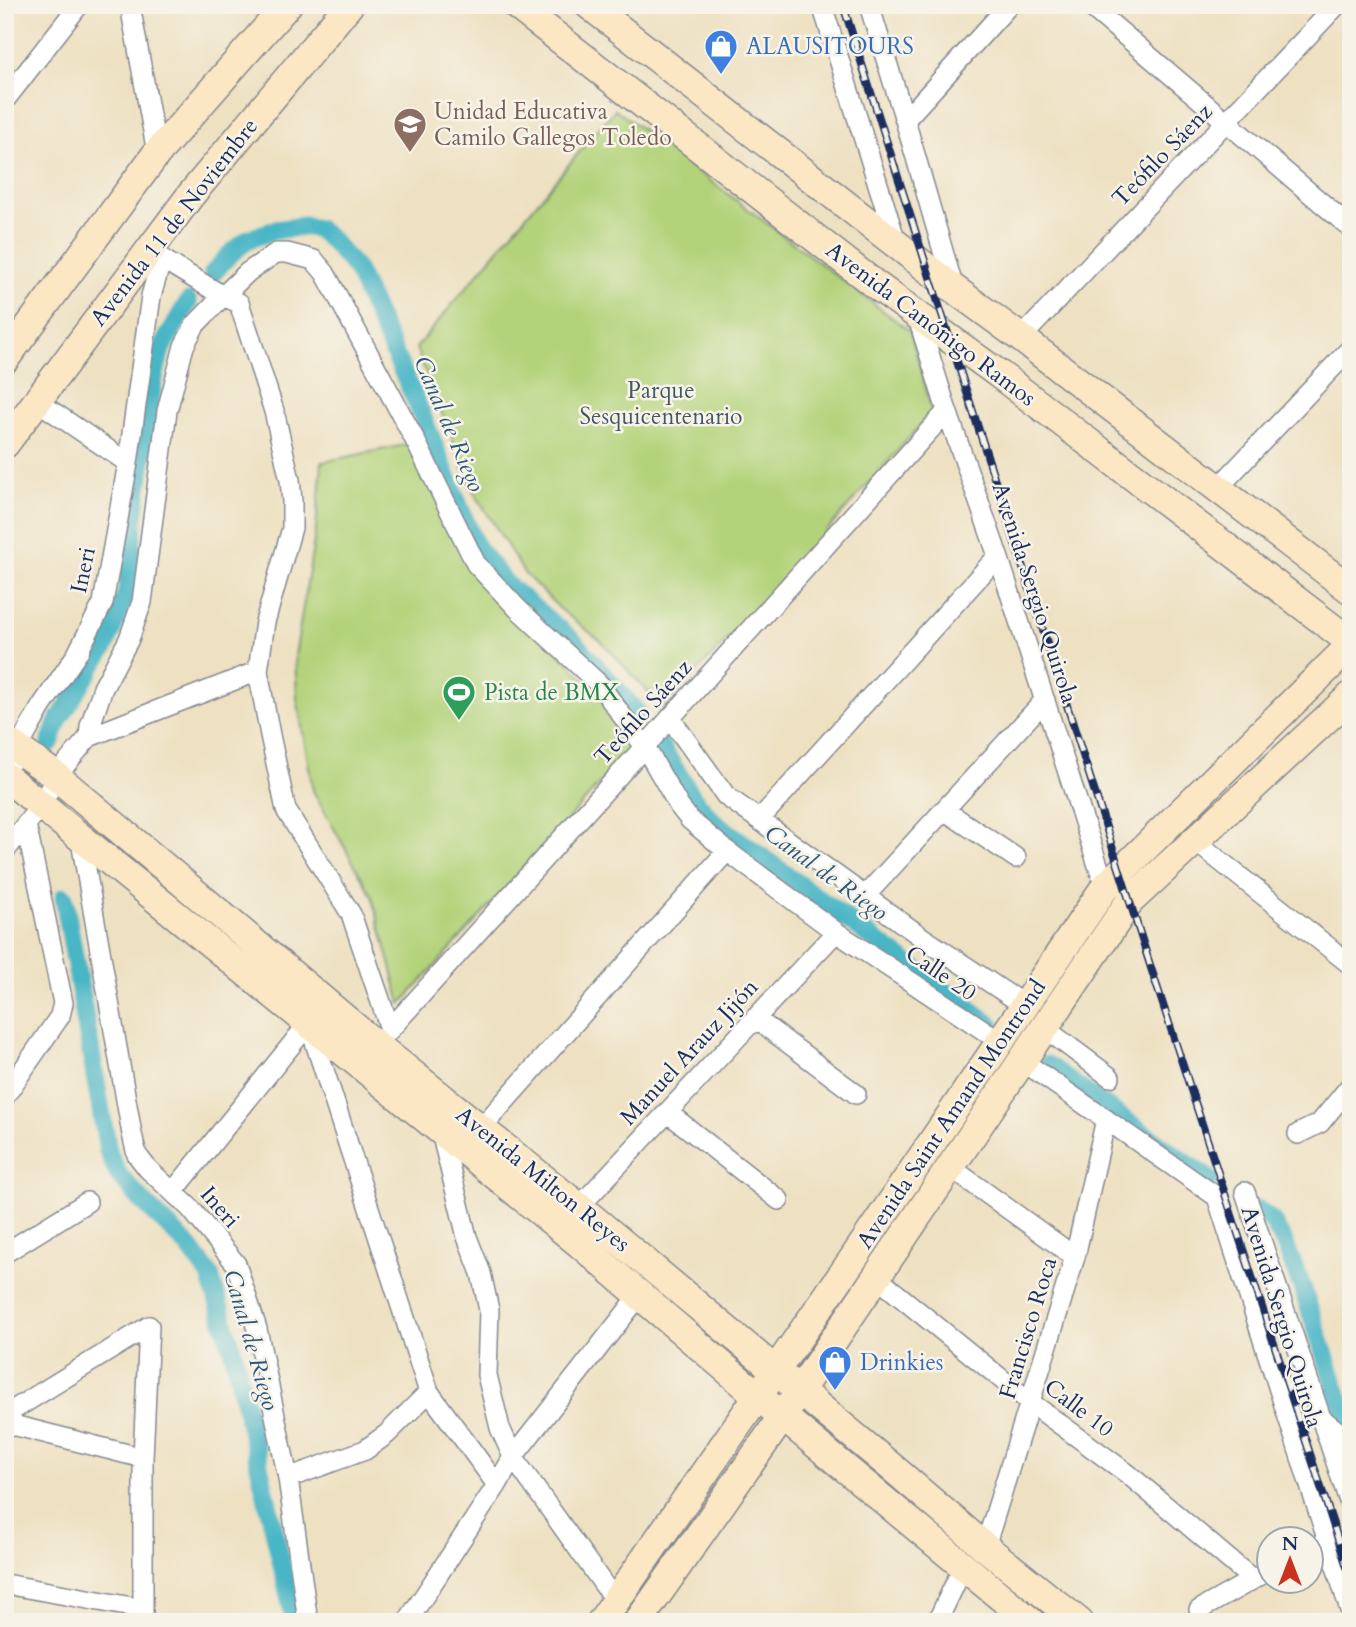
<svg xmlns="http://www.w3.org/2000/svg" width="1356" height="1627" font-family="Cardo,serif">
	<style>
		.green { fill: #b3d37a; stroke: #67816c; stroke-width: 2 }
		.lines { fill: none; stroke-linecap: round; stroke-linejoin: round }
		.canal { stroke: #4ab6c6; stroke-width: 19 }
		.street-casing { stroke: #848890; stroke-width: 22 }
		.secondary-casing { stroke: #848890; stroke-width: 31 }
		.street { stroke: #fff; stroke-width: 19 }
		.secondary { stroke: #fbe7c3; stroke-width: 28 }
		.rail-casing { stroke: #1b2f5e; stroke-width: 8 }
		.rail { stroke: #f7f3e8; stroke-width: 5; stroke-dasharray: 16; stroke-linecap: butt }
		.labels { text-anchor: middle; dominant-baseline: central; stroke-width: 5; stroke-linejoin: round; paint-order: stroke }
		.shop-label { font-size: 23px; fill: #366cbe; stroke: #f7f3e8; text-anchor: start }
		.education-label { font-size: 23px; fill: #785e54; stroke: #f7f3e8; text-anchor: start }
		.street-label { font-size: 23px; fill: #1b2f5e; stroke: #f7f3e8 }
		.park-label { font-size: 23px; fill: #415865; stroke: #f7f3e8 }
		.leisure-label { font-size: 23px; fill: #27864d; stroke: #f7f3e8; text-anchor: start }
		.water-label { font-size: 24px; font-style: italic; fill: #29587d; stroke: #f7f3e8 }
	</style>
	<rect width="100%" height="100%" fill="#f7f3e8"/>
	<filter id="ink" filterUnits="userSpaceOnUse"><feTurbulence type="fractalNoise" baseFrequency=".0143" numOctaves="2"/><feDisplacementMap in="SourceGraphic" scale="14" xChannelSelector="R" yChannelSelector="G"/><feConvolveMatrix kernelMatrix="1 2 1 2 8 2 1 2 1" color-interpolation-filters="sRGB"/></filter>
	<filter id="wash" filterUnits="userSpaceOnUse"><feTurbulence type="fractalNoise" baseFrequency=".00686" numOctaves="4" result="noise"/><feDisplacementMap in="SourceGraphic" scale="28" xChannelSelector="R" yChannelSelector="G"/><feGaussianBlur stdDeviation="1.57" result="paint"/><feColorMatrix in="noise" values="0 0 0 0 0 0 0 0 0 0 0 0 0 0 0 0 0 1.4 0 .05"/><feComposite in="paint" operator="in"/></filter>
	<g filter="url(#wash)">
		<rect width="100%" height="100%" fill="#eee1c2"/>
		<path class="green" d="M 615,109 L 910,331 L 932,412 L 784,579 L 663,708 L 602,642 L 560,609 L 524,573 L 471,487 L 416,348 Z
			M 410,444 L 470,564 L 593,688 L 634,746 L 401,1004 L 372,896 L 313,791 L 297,698 L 295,656 L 316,528 L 322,462 Z"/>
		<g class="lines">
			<path class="canal" d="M 213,273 L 229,255 L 249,239 L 275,230 L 304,226 L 318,229 L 331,240 L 356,269 L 416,401 L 476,547 L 507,585 L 573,641 L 637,712
				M 656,739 L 694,799 L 713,821 L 991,1025
				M 50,743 L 58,721 L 106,645 L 127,592 L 134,516 L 153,382 L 161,349 L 188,302
				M 64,897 L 108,1151 L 118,1174 L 142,1201 L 189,1247 L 210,1275 L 233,1352 L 295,1622
				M 1047,1065 L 1209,1179
				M 1257,1209 L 1272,1221 L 1284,1242 L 1302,1287 L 1343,1409 L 1351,1425"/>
		</g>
	</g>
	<g filter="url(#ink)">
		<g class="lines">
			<defs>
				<path id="street" d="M 130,5 L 157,153
					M 822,5 L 897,245
					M 869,5 L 905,120 L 954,289
					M 1089,5 L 1351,228
					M 5,100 L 79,5
					M 905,120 L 1009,5
					M 149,251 L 223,296 L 248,272 L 276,253 L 287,253 L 314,260 L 325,273 L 414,438 L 476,564 L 518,609 L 599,684 L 645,747 L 679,806 L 690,820 L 727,851 L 836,932 L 1000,1041
					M 917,315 L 947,411 L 998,556 L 1105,887
					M 1021,338 L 1337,5
					M 128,463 L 151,296 L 162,258
					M 1218,488 L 1351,348
					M 670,718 L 726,796 L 923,938 L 1024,1005
					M 89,737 L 90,726 L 103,688 L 129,639 L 142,602 L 167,411 L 184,346 L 195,325 L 223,296 L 239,303 L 274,411 L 290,480 L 292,501 L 292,528 L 265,622 L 258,671 L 270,735 L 286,810 L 351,914 L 390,1029
					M 5,772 L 41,707 L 77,654 L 103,603 L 128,463 L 37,401
					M 944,810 L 1016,858
					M 759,820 L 998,556
					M 80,835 L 132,1134 L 137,1155 L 148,1169 L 190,1208 L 236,1264 L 257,1329 L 288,1478 L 308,1622
					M 1195,841 L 1351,965
					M 5,851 L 42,804 L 56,776 L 89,737 L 258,671
					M 865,896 L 1045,700
					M 755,1018 L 856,1094
					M 309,1024 L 429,1392 L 497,1485
					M 1043,1027 L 1110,1077
					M 384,1036 L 947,411
					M 1021,1060 L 1217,1197 L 1351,1613
					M 5,1096 L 60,1016 L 63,1003 L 26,824
					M 667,1112 L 779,1200
					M 481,1128 L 727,851
					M 441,1132 L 467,1237 L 481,1273 L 489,1310 L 487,1375 L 500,1428 L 513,1457 L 616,1602
					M 1298,1134 L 1320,1123 L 1351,1085
					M 950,1167 L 1075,1257
					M 173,1192 L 309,1023
					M 1245,1192 L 1351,1507
					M 579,1207 L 836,932
					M 5,1253 L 87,1202
					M 876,1277 L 1031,1403 L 1128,1474 L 1252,1579
					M 5,1415 L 149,1326
					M 1321,1418 L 1351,1442
					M 5,1423 L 143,1458
					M 288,1478 L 365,1450 L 387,1434 L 429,1392
					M 985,1547 L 1075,1257 L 1106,1119
					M 1310,1550 L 1328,1541
					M 5,1584 L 143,1609
					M 1199,1610 L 1268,1571
					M 143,1622 L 143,1458 L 149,1326
					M 407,1622 L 497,1485 L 513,1457 L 639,1296
					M 937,1622 L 963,1567"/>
				<path id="secondary" d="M 516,5 L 873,283 L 1000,375 L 1348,640
					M 589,5 L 954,289 L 1021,338 L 1351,590
					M 5,359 L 157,153 L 287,5
					M 5,444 L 190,196 L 349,5
					M 5,740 L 56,776 L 376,1045 L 579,1207 L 895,1470 L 985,1547 L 1079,1622
					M 5,776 L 580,1244 L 758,1396 L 1031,1622
					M 601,1622 L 853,1259 L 1105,887 L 1349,647
					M 638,1622 L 769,1436 L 1130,901 L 1351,696"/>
			</defs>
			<use href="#street" class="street-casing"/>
			<use href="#secondary" class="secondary-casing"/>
			<use href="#street" class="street"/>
			<use href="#secondary" class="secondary"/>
			<defs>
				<path id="rail" d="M 843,5 L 1151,968 L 1351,1579"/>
			</defs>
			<use href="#rail" class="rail-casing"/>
			<use href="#rail" class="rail"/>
		</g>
	</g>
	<defs>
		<symbol id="shop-pin" viewBox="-11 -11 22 30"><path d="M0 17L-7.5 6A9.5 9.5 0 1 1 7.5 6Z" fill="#3f7fe0" stroke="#f7f3e8"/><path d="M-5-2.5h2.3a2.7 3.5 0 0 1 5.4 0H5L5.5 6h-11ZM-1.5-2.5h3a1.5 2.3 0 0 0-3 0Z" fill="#fff"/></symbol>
		<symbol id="school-pin" viewBox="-11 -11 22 30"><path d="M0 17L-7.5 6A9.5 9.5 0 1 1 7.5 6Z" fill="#8d6e63" stroke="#f7f3e8"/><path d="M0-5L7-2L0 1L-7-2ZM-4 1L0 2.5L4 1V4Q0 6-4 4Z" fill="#fff"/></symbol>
		<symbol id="stadium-pin" viewBox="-11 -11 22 30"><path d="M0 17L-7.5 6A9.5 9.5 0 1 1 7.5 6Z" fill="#2e9e5b" stroke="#f7f3e8"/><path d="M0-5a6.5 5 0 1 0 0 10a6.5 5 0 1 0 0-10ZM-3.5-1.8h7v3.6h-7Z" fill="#fff"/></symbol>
	</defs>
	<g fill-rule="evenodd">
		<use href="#shop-pin" x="702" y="27" width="38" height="52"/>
		<use href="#school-pin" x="391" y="105" width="38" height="52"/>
		<use href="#stadium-pin" x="440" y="673" width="38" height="52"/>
		<use href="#shop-pin" x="816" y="1343" width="38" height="52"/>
	</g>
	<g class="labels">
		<g class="shop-label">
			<text x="746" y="46">ALAUSITOURS</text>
			<text x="860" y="1362">Drinkies</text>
		</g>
		<g class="education-label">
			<text x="434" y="111">Unidad Educativa<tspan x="434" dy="26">Camilo Gallegos Toledo</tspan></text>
		</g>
		<g class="street-label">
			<text transform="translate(1162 155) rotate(-46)">Teófilo Sáenz</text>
			<text transform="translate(174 222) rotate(-52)">Avenida 11 de Noviembre</text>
			<text transform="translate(931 324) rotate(37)">Avenida Canónigo Ramos</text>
			<text transform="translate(83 570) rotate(-78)">Ineri</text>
			<text transform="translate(1035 593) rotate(72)">Avenida Sergio Quirola</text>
			<text transform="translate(643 712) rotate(-48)">Teófilo Sáenz</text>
			<text transform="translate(941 973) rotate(34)">Calle 20</text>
			<text transform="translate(689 1052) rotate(-47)">Manuel Arauz Jijón</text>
			<text transform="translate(951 1114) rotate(-56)">Avenida Saint Amand Montrond</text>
			<text transform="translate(543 1179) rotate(39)">Avenida Milton Reyes</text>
			<text transform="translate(220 1207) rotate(49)">Ineri</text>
			<text transform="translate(1282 1317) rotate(73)">Avenida Sergio Quirola</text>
			<text transform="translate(1028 1328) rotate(-73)">Francisco Roca</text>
			<text transform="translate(1079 1408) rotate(37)">Calle 10</text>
		</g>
		<g class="park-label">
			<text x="661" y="390">Parque<tspan x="661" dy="26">Sesquicentenario</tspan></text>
		</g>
		<g class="leisure-label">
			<text x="484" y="692">Pista de BMX</text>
		</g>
		<g class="water-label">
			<text transform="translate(449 424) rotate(67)">Canal de Riego</text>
			<text transform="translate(826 873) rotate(36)">Canal de Riego</text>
			<text transform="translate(251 1340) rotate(74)">Canal de Riego</text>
		</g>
	</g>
	<rect width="1356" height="1627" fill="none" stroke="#f7f3e8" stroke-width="28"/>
	<g transform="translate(1290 1560)"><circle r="33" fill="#f7f3e8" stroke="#9fa5b1" stroke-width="2"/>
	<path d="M0-5L12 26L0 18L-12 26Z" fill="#c8321e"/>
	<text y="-10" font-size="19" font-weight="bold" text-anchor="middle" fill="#1b2f5e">N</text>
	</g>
</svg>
